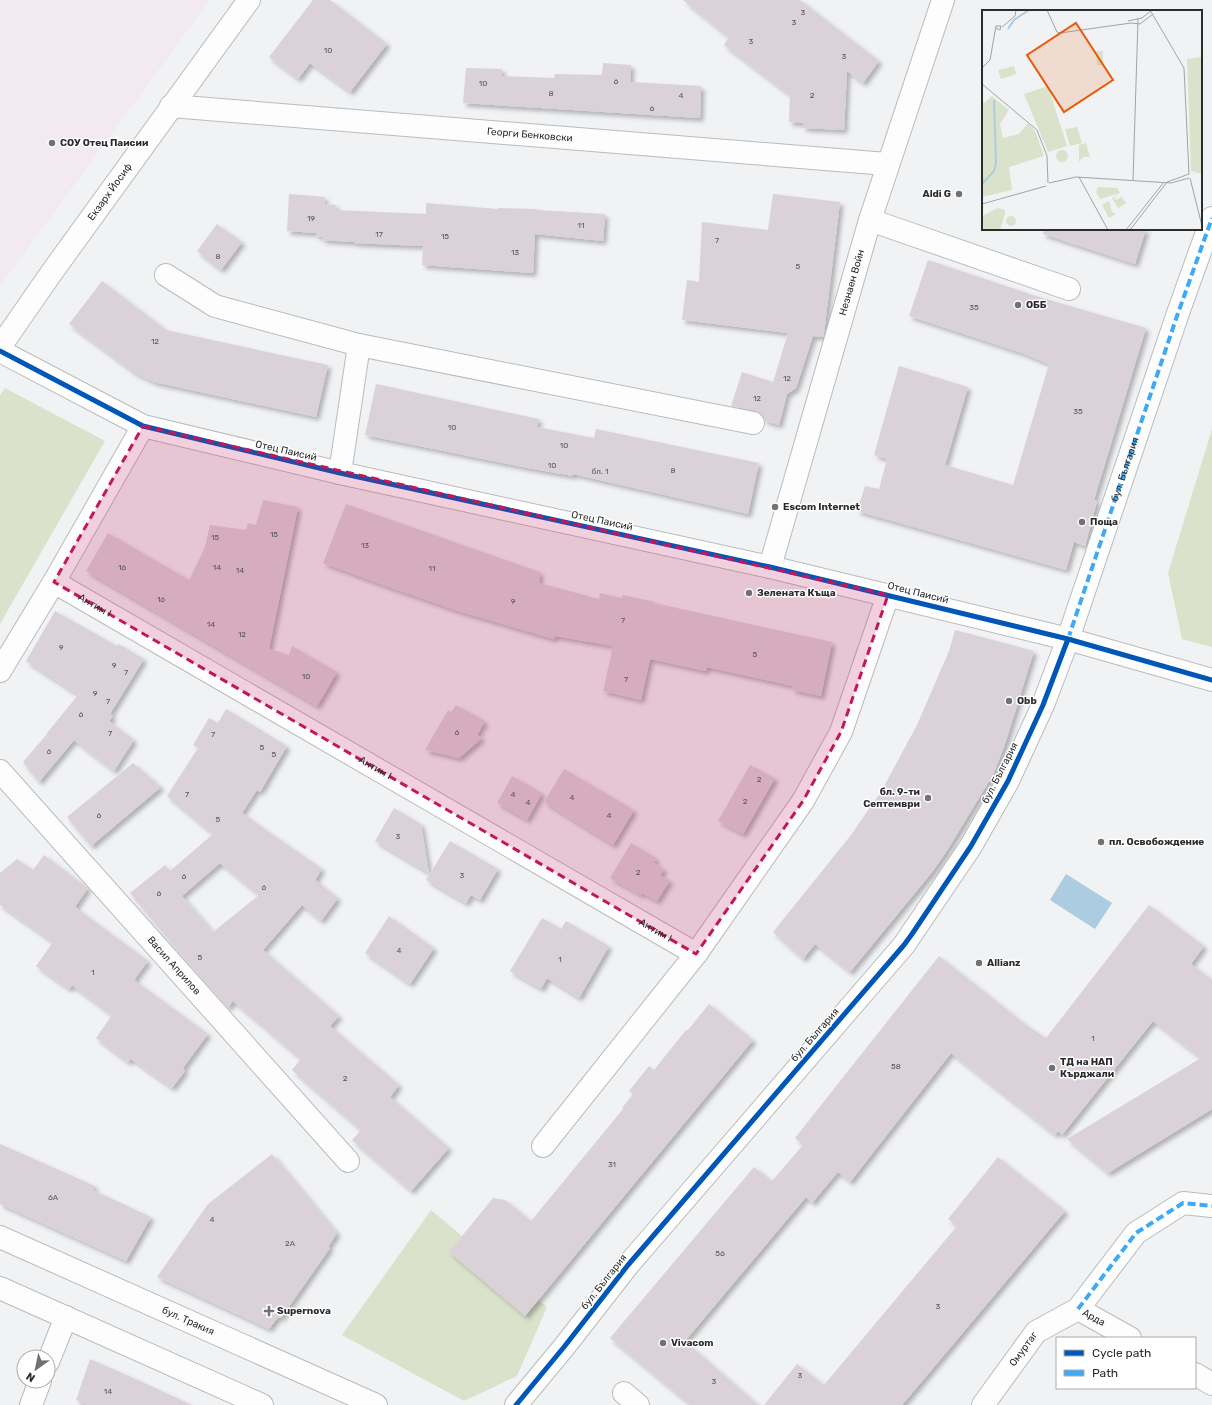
<svg xmlns="http://www.w3.org/2000/svg" width="1212" height="1405" font-family="Rubik,sans-serif">
	<style>
		.education { fill: #f3e9f1 }
		.green { fill: #dae2cb }
		.water { fill: #abcce1 }
		.building { fill: #dad2d8; fill-rule: evenodd; filter: url(#shadow) }
		.lines { fill: none; stroke-linecap: round; stroke-linejoin: round }
		.minor-casing { stroke: #babbbc; stroke-width: 24 }
		.major-casing { stroke: #babbbc; stroke-width: 24 }
		.minor { stroke: #fdfdfd; stroke-width: 22 }
		.major { stroke: #fdfdfd; stroke-width: 22 }
		.quiet { stroke: #3fa9f5; stroke-width: 4; stroke-dasharray: 8 4; stroke-linecap: butt }
		.cycleway-casing { stroke: #fff; stroke-width: 8 }
		.cycleway { stroke: #0057b8; stroke-width: 5 }
		.marked { fill: #c2185b; fill-opacity: 0.2; stroke: #c2185b; stroke-width: 3; stroke-dasharray: 8 5; stroke-linejoin: round }
		.poi-dot { fill: #717172; stroke: #fff; stroke-width: 1.5 }
		.labels { text-anchor: middle; dominant-baseline: central; stroke-width: 3; stroke-linejoin: round; paint-order: stroke }
		.number-label { font-size: 8px; fill: #585658 }
		.street-label { font-size: 10px; fill: #2c2c2d; stroke: #fff }
		.poi-label { font-size: 10px; font-weight: bold; fill: #2c2c2d; stroke: #fff; text-anchor: start }
		.inset-river { fill: none; stroke: #abcce1; stroke-width: 2 }
		.inset-road { fill: none; stroke: #a2a3a4; stroke-width: 1 }
		.view { fill: #e8590c; fill-opacity: 0.15; stroke: #e8590c; stroke-width: 2 }
		.inset-edge { fill: none; stroke: #2c2c2d; stroke-width: 2 }
	</style>
	<defs>
		<filter id="shadow"><feDropShadow dx="3.5" dy="3.5" stdDeviation="2" flood-color="#0004"/></filter>
	</defs>
	<rect width="100%" height="100%" fill="#f1f2f3"/>
	<path class="education" d="M 0,0 L 210,0 L 0,286 Z"/>
	<path class="green" d="M 5,388 L 105,441 L 0,624 L 0,395 Z
		M 1212,429 L 1212,647 L 1182,639 L 1168,573 Z
		M 431,1210 L 547,1307 L 517,1376 L 464,1401 L 342,1335 Z"/>
	<path class="water" d="M 1066,874 L 1112,903 L 1095,929 L 1050,900 Z"/>
	<path class="building" d="M 313,0 L 330,0 L 387,44 L 350,92 L 310,63 L 298,79 L 269,57 Z
		M 683,0 L 800,0 L 866,51 L 879,61 L 863,83 L 847,71 L 844,130 L 803,128 L 803,123 L 789,122 L 790,95 L 724,45 L 729,37 Z
		M 603,63 L 631,65 L 630,82 L 701,86 L 700,118 L 463,103 L 466,68 L 502,69 L 502,76 L 554,78 L 555,74 L 602,75 Z
		M 289,194 L 325,197 L 324,204 L 336,205 L 335,210 L 426,214 L 426,203 L 498,209 L 498,208 L 537,209 L 537,210 L 605,214 L 603,241 L 535,234 L 533,273 L 422,265 L 423,246 L 354,243 L 354,242 L 322,240 L 323,237 L 316,236 L 316,233 L 287,231 Z
		M 773,194 L 840,202 L 824,333 L 823,337 L 813,336 L 796,388 L 787,394 L 779,425 L 765,421 L 761,414 L 756,411 L 731,406 L 742,372 L 773,382 L 788,333 L 682,320 L 687,280 L 699,282 L 702,222 L 768,230 Z
		M 217,224 L 242,242 L 221,270 L 197,251 Z
		M 1044,229 L 1146,229 L 1135,264 L 1043,234 Z
		M 928,260 L 1039,297 L 1146,328 L 1094,500 L 1097,501 L 1085,546 L 1074,542 L 1066,570 L 857,511 L 865,486 L 879,489 L 887,459 L 874,455 L 899,366 L 968,387 L 945,465 L 1013,485 L 1049,364 L 1022,353 L 909,316 Z
		M 102,281 L 166,330 L 328,365 L 316,417 L 154,382 L 135,373 L 69,324 Z
		M 376,384 L 539,419 L 537,427 L 594,438 L 596,429 L 759,463 L 748,514 L 573,474 L 573,476 L 528,468 L 365,435 Z
		M 263,500 L 298,507 L 269,649 L 289,655 L 292,646 L 337,672 L 317,706 L 86,571 L 108,533 L 189,580 L 205,547 L 210,525 L 246,530 L 248,523 L 256,525 Z
		M 346,504 L 540,572 L 539,583 L 599,599 L 600,593 L 622,598 L 623,595 L 655,602 L 654,603 L 832,642 L 821,696 L 792,690 L 793,686 L 707,667 L 706,671 L 650,659 L 641,700 L 603,691 L 613,646 L 555,636 L 554,639 L 458,611 L 386,586 L 323,563 Z
		M 55,611 L 117,646 L 119,644 L 144,659 L 110,714 L 113,716 L 109,721 L 134,740 L 114,771 L 74,740 L 39,782 L 23,762 L 47,734 L 47,733 L 78,695 L 26,661 Z
		M 955,630 L 1034,651 L 1006,741 L 994,773 L 948,849 L 933,871 L 850,972 L 815,944 L 803,959 L 773,932 L 851,835 L 882,790 L 917,725 L 949,651 Z
		M 456,705 L 485,721 L 477,735 L 482,738 L 459,758 L 425,750 L 448,710 L 451,712 Z
		M 226,709 L 287,746 L 260,792 L 257,790 L 242,813 L 322,869 L 315,880 L 338,898 L 321,921 L 302,905 L 263,950 L 339,1016 L 330,1026 L 399,1085 L 390,1097 L 449,1148 L 411,1191 L 352,1140 L 361,1130 L 292,1070 L 301,1059 L 233,1001 L 228,1008 L 181,955 L 130,893 L 165,865 L 170,871 L 213,834 L 167,796 L 198,748 L 193,745 L 209,718 L 218,723 ZM 220,863 L 259,895 L 213,932 L 182,896 Z
		M 133,763 L 161,787 L 91,846 L 67,817 Z
		M 750,765 L 775,778 L 743,834 L 718,821 Z
		M 564,769 L 634,810 L 613,845 L 544,802 Z
		M 512,776 L 542,793 L 527,820 L 497,803 Z
		M 394,808 L 421,824 L 429,873 L 375,841 Z
		M 450,841 L 498,869 L 480,900 L 471,895 L 466,903 L 426,880 Z
		M 631,843 L 656,858 L 654,863 L 664,869 L 660,876 L 670,880 L 657,901 L 642,893 L 641,895 L 610,878 Z
		M 44,855 L 88,888 L 75,907 L 148,961 L 134,980 L 208,1034 L 183,1068 L 185,1071 L 172,1088 L 131,1059 L 128,1062 L 96,1038 L 112,1015 L 72,985 L 69,989 L 36,966 L 53,942 L 0,905 L 0,873 L 17,859 L 33,870 Z
		M 1149,905 L 1204,946 L 1191,964 L 1212,980 L 1212,1109 L 1108,1173 L 1067,1139 L 1201,1058 L 1153,1021 L 1062,1135 L 1058,1131 L 1055,1135 L 951,1053 L 850,1182 L 838,1172 L 812,1203 L 806,1197 L 685,1341 L 758,1405 L 691,1405 L 610,1338 L 754,1167 L 772,1181 L 803,1145 L 795,1138 L 939,956 L 1026,1025 L 1046,1038 Z
		M 389,916 L 434,948 L 410,984 L 365,953 Z
		M 542,918 L 561,929 L 566,921 L 609,946 L 579,998 L 547,978 L 541,989 L 510,971 Z
		M 709,1004 L 753,1040 L 525,1316 L 449,1252 L 493,1198 L 505,1200 L 531,1221 L 623,1109 L 622,1108 L 633,1094 L 629,1091 L 649,1066 L 654,1070 L 686,1030 L 687,1031 Z
		M 0,1144 L 95,1186 L 93,1190 L 151,1217 L 126,1261 L 0,1204 Z
		M 272,1154 L 337,1233 L 328,1247 L 330,1248 L 281,1318 L 278,1317 L 269,1329 L 157,1277 L 208,1204 Z
		M 998,1157 L 1065,1211 L 902,1405 L 764,1405 L 797,1364 L 824,1385 L 957,1226 L 948,1219 Z
		M 90,1359 L 140,1381 L 192,1405 L 88,1405 L 76,1400 Z"/>
	<g class="lines">
		<defs>
			<g id="minor">
				<path id="s1" d="M 171,106 L 887,164"/>
				<path d="M 870,220 L 1069,289"/>
				<path d="M 166,275 L 215,306 L 359,345 L 753,423"/>
				<path id="s2" d="M 0,347 L 52,272 L 249,0"/>
				<path d="M 0,351 L 143,426 L 340,473 L 770,567 L 1068,639 L 1212,680"/>
				<path d="M 340,473 L 359,345"/>
				<path id="s3" d="M 770,567 L 870,220 L 943,0"/>
				<path id="s4" d="M 54,582 L 696,954"/>
				<path d="M 0,671 L 54,582 L 143,426"/>
				<path id="s5" d="M 0,771 L 348,1161"/>
				<path d="M 543,1146 L 696,954 L 803,801 L 841,732 L 888,595"/>
				<path id="s6" d="M 1078,1309 L 1130,1338"/>
				<path d="M 48,1362 L 66,1317"/>
				<path d="M 1195,1374 L 1212,1384"/>
				<path d="M 624,1393 L 638,1405"/>
				<path d="M 31,1405 L 40,1381"/>
				<path d="M 516,1405 L 564,1347 L 628,1265 L 904,945 L 971,846 L 1008,781 L 1043,705 L 1068,639 L 1177,316 L 1212,218"/>
				<path id="s7" d="M 983,1405 L 1036,1332 L 1078,1309 L 1136,1233 L 1183,1203 L 1212,1206"/>
			</g>
			<g id="major">
				<path id="s8" d="M 0,1237 L 376,1405"/>
				<path d="M 0,1288 L 262,1405"/>
			</g>
		</defs>
		<use href="#minor" class="minor-casing"/>
		<use href="#major" class="major-casing"/>
		<use href="#minor" class="minor"/>
		<use href="#major" class="major"/>
		<g class="quiet">
			<path id="s9" d="M 1068,639 L 1177,316 L 1212,218"/>
			<path d="M 1078,1309 L 1136,1233 L 1183,1203 L 1212,1206"/>
		</g>
		<defs>
			<path id="cycleway" d="M 0,351 L 143,426 L 340,473 L 770,567 L 1068,639 L 1212,680
				M 516,1405 L 564,1347 L 628,1265 L 904,945 L 912,934 L 971,846 L 1008,781 L 1043,705 L 1068,639"/>
		</defs>
		<use href="#cycleway" class="cycleway-casing"/>
		<use href="#cycleway" class="cycleway"/>
	</g>
	<path class="marked" d="M 143,426 L 888,595 L 841,732 L 803,801 L 696,954 L 54,582 Z"/>
	<g class="poi-dot">
		<circle cx="52" cy="143" r="4"/>
		<circle cx="959" cy="194" r="4"/>
		<circle cx="1018" cy="305" r="4"/>
		<circle cx="775" cy="507" r="4"/>
		<circle cx="1082" cy="522" r="4"/>
		<circle cx="749" cy="593" r="4"/>
		<circle cx="1009" cy="701" r="4"/>
		<circle cx="928" cy="798" r="4"/>
		<circle cx="1101" cy="842" r="4"/>
		<circle cx="979" cy="963" r="4"/>
		<circle cx="1052" cy="1068" r="4"/>
		<path d="M267 1305h4v4h4v4h-4v4h-4v-4h-4v-4h4z"/>
		<circle cx="663" cy="1343" r="4"/>
	</g>
	<g class="labels">
		<g class="number-label">
			<text x="803" y="12">3</text>
			<text x="794" y="22">3</text>
			<text x="751" y="41">3</text>
			<text x="328" y="50">10</text>
			<text x="844" y="56">3</text>
			<text x="616" y="81">6</text>
			<text x="483" y="83">10</text>
			<text x="551" y="93">8</text>
			<text x="681" y="95">4</text>
			<text x="812" y="95">2</text>
			<text x="652" y="108">6</text>
			<text x="311" y="218">19</text>
			<text x="581" y="225">11</text>
			<text x="379" y="234">17</text>
			<text x="445" y="236">15</text>
			<text x="717" y="240">7</text>
			<text x="515" y="252">13</text>
			<text x="218" y="256">8</text>
			<text x="798" y="266">5</text>
			<text x="974" y="307">35</text>
			<text x="155" y="341">12</text>
			<text x="787" y="378">12</text>
			<text x="757" y="398">12</text>
			<text x="1078" y="411">35</text>
			<text x="452" y="427">10</text>
			<text x="564" y="445">10</text>
			<text x="552" y="465">10</text>
			<text x="673" y="470">8</text>
			<text x="600" y="471">бл. 1</text>
			<text x="274" y="534">15</text>
			<text x="215" y="537">15</text>
			<text x="365" y="545">13</text>
			<text x="122" y="567">16</text>
			<text x="217" y="567">14</text>
			<text x="432" y="568">11</text>
			<text x="240" y="570">14</text>
			<text x="161" y="599">16</text>
			<text x="513" y="601">9</text>
			<text x="623" y="620">7</text>
			<text x="211" y="624">14</text>
			<text x="242" y="634">12</text>
			<text x="61" y="647">9</text>
			<text x="755" y="654">5</text>
			<text x="114" y="665">9</text>
			<text x="126" y="672">7</text>
			<text x="306" y="676">10</text>
			<text x="626" y="679">7</text>
			<text x="95" y="693">9</text>
			<text x="108" y="701">7</text>
			<text x="81" y="714">6</text>
			<text x="457" y="732">6</text>
			<text x="110" y="733">7</text>
			<text x="213" y="734">7</text>
			<text x="262" y="747">5</text>
			<text x="49" y="751">6</text>
			<text x="274" y="754">5</text>
			<text x="759" y="779">2</text>
			<text x="187" y="794">7</text>
			<text x="513" y="794">4</text>
			<text x="572" y="797">4</text>
			<text x="745" y="801">2</text>
			<text x="528" y="802">4</text>
			<text x="99" y="815">6</text>
			<text x="609" y="815">4</text>
			<text x="218" y="819">5</text>
			<text x="398" y="836">3</text>
			<text x="638" y="872">2</text>
			<text x="462" y="875">3</text>
			<text x="184" y="876">6</text>
			<text x="264" y="887">6</text>
			<text x="159" y="893">6</text>
			<text x="399" y="950">4</text>
			<text x="200" y="957">5</text>
			<text x="560" y="959">1</text>
			<text x="93" y="972">1</text>
			<text x="1093" y="1038">1</text>
			<text x="896" y="1066">58</text>
			<text x="345" y="1078">2</text>
			<text x="612" y="1164">31</text>
			<text x="53" y="1197">6А</text>
			<text x="212" y="1219">4</text>
			<text x="290" y="1243">2А</text>
			<text x="720" y="1253">56</text>
			<text x="938" y="1306">3</text>
			<text x="800" y="1375">3</text>
			<text x="714" y="1381">3</text>
			<text x="108" y="1391">14</text>
		</g>
		<g class="street-label">
			<text stroke="none"><textPath href="#s1" startOffset="360">Георги Бенковски</textPath></text>
			<text stroke="none"><textPath href="#s2" startOffset="190">Екзарх Йосиф</textPath></text>
			<text stroke="none"><textPath href="#s3" startOffset="296">Незнаен Войн</textPath></text>
			<text transform="translate(286 451) rotate(13)">Отец Паисий</text>
			<text stroke="none"><textPath href="#s9" startOffset="179">бул. България</textPath></text>
			<text transform="translate(602 521) rotate(12)">Отец Паисий</text>
			<text transform="translate(918 593) rotate(14)">Отец Паисий</text>
			<text stroke="none"><textPath href="#s4" startOffset="47">Антим I</textPath></text>
			<text stroke="none"><textPath href="#s4" startOffset="371">Антим I</textPath></text>
			<text transform="translate(1000 773) rotate(-63)">бул. България</text>
			<text stroke="none"><textPath href="#s4" startOffset="695">Антим I</textPath></text>
			<text stroke="none"><textPath href="#s5" startOffset="261">Васил Априлов</textPath></text>
			<text transform="translate(815 1035) rotate(-49)">бул. България</text>
			<text transform="translate(604 1282) rotate(-52)">бул. България</text>
			<text stroke="none"><textPath href="#s6" startOffset="18">Арда</textPath></text>
			<text stroke="none"><textPath href="#s8" startOffset="206">бул. Тракия</textPath></text>
			<text stroke="none"><textPath href="#s7" startOffset="69">Омуртаг</textPath></text>
		</g>
		<g class="poi-label">
			<text x="60" y="143">СОУ Отец Паисии</text>
			<text x="951" y="194" text-anchor="end">Aldi G</text>
			<text x="1026" y="305">ОББ</text>
			<text x="783" y="507">Escom Internet</text>
			<text x="1090" y="522">Поща</text>
			<text x="757" y="593">Зелената Къща</text>
			<text x="1017" y="701">Obb</text>
			<text x="920" y="792" text-anchor="end">бл. 9-ти<tspan x="920" dy="12">Септември</tspan></text>
			<text x="1109" y="842">пл. Освобождение</text>
			<text x="987" y="963">Allianz</text>
			<text x="1060" y="1062">ТД на НАП<tspan x="1060" dy="12">Кърджали</tspan></text>
			<text x="277" y="1311">Supernova</text>
			<text x="671" y="1343">Vivacom</text>
		</g>
	</g>
	<g transform="translate(982 10)">
		<rect width="220" height="220" fill="#f1f2f3"/>
		<path d="M 114,41 L 121,41 L 121,55 L 115,55 ZM 220,47 L 220,164 L 209,161 L 205,49 ZM 32,56 L 34,64 L 19,69 L 16,60 ZM 66,76 L 85,136 L 66,142 L 42,84 ZM 10,86 L 27,100 L 18,114 L 21,128 L 37,124 L 46,113 L 53,121 L 62,146 L 27,157 L 30,180 L 0,187 L 0,91 L 2,93 ZM 95,117 L 100,133 L 88,136 L 83,119 ZM 104,133 L 108,147 L 101,147 L 97,152 L 97,135 ZM74 146a6 6 0 1 1 12 0a6 6 0 1 1-12 0ZM 116,177 L 135,178 L 138,183 L 118,189 L 114,182 ZM 138,184 L 132,188 L 133,190 L 140,187 L 144,193 L 136,198 L 130,188 ZM 127,191 L 130,202 L 134,204 L 127,208 L 120,195 ZM 16,198 L 23,200 L 23,204 L 18,220 L 0,220 L 0,206 ZM24 211a5 5 0 1 1 10 0a5 5 0 1 1-10 0Z" fill="#dae2cb"/>
		<path class="inset-river" d="M 26,19 L 32,10 L 47,0M 0,174 L 12,161 L 14,153 L 12,90"/>
		<path class="inset-road" d="M 65,0 L 75,22M 168,0 L 202,58 L 207,164M 146,11 L 160,8 L 169,1M 20,17 L 33,6 L 34,0M 75,22 L 78,23 L 149,13 L 158,14 L 171,4M 0,58 L 8,50 L 14,16 L 19,16 L 18,20 L 14,18M 0,74 L 55,120 L 65,146 L 66,173M 97,167 L 126,220M 208,168 L 220,216M 151,170 L 156,9M 185,172 L 207,164M 67,173 L 94,167 L 189,173 L 207,168M 0,194 L 64,176M 144,220 L 182,172M 148,220 L 185,172"/>
		<path class="view" d="M 94,13 L 131,70 L 82,102 L 45,45 Z"/>
		<rect width="220" height="220" class="inset-edge"/>
	</g>
	<rect x="1056" y="1337" width="140" height="52" fill="#ffffff" stroke="#ababab"/>
	<rect x="1064" y="1350" width="20" height="6" fill="#0057b8" stroke="#ababab"/>
	<text x="1092" y="1357" font-size="12" fill="#2c2c2d">Cycle path</text>
	<rect x="1064" y="1370" width="20" height="6" fill="#3fa9f5" stroke="#ababab"/>
	<text x="1092" y="1377" font-size="12" fill="#2c2c2d">Path</text>
	<g transform="translate(36 1369) rotate(213)"><circle r="19" fill="#ffffff" stroke="#ababab"/>
	<path d="M0-3L7 15L0 10L-7 15Z" fill="#717172"/>
	<text y="-6" font-size="11" font-weight="bold" text-anchor="middle" fill="#2c2c2d">N</text>
	</g>
</svg>
